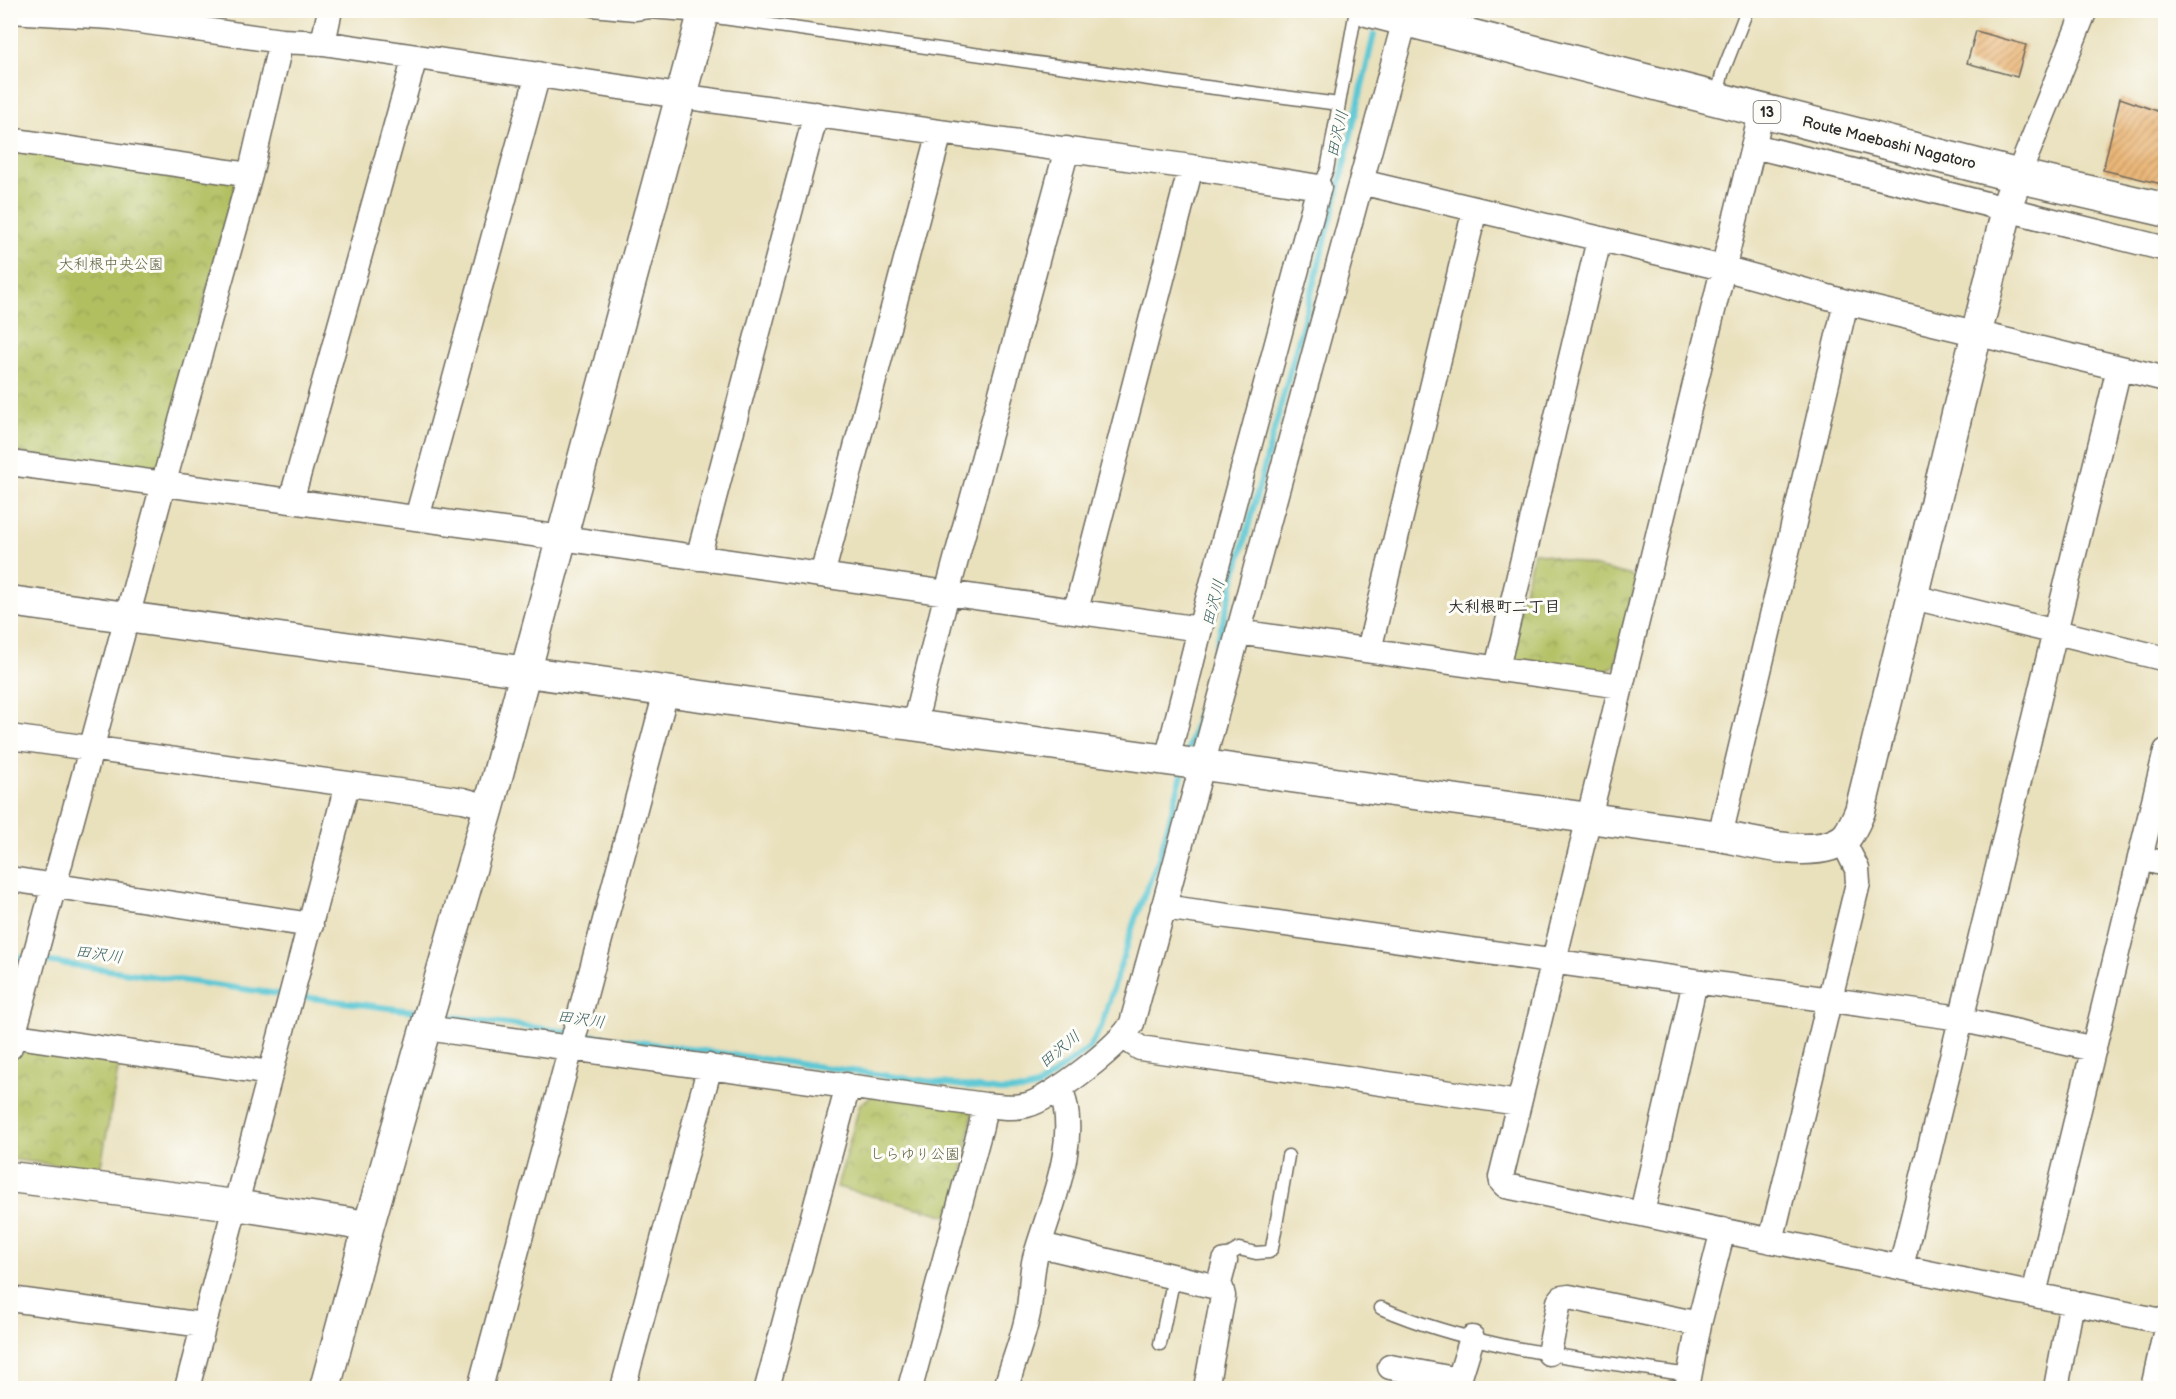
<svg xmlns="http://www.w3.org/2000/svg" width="2176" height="1399" font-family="'Balsamiq Sans','Klee One',sans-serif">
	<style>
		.park { fill: url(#park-crowns); stroke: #6e7546; stroke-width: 1.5 }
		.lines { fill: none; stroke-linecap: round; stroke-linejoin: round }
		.stream { stroke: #5bc7d4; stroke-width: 6 }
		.building { fill: url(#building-hatch) }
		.service-casing { stroke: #6e6a5e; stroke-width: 15 }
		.minor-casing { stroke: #6e6a5e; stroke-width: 27 }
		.tertiary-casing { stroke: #6e6a5e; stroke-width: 33 }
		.primary-casing { stroke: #6e6a5e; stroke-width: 36 }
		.service { stroke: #fff; stroke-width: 12 }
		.minor { stroke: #fff; stroke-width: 24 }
		.tertiary { stroke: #fff; stroke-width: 30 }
		.primary { stroke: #fff; stroke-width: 33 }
		.labels { text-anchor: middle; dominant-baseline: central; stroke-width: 6; stroke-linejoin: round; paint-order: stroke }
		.shield { fill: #fdfcf7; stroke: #6a6a68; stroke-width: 1.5 }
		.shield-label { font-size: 14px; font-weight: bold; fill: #2b2b2b }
		.street-label { font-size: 15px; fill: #2b2b2b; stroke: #fdfcf7 }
		.park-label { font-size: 15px; fill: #5a5f3e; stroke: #fdfcf7 }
		.water-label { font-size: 16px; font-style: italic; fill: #3c6266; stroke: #fdfcf7 }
		.neighbourhood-label { font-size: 16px; font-weight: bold; fill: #2b2b2b; stroke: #fdfcf7 }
	</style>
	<defs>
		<pattern id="park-crowns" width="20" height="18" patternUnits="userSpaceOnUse" patternTransform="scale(1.5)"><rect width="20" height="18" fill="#b2bf61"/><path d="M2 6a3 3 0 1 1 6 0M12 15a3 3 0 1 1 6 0" fill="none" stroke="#919b50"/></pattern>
		<pattern id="building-hatch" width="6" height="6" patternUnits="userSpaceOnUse" patternTransform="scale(1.5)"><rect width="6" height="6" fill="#ebb779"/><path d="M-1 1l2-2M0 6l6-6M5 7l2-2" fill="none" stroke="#bf9563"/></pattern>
	</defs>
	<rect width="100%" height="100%" fill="#fdfcf7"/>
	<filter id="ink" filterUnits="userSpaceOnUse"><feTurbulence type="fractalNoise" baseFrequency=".0167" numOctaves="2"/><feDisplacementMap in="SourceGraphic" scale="12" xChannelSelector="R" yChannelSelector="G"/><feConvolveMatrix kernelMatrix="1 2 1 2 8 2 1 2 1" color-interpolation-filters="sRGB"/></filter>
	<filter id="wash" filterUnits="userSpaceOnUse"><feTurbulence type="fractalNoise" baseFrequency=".008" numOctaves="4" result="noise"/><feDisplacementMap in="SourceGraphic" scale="24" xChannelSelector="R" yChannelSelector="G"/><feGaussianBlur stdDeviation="1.35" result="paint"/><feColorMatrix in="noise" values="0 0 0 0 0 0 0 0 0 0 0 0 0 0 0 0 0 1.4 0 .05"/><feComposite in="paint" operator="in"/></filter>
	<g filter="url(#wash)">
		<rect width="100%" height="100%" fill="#e9e0bc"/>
		<path class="park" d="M 11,148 L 237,180 L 158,472 L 11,452 Z
			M 1534,552 L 1637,577 L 1615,665 L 1604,673 L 1514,660 L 1509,650 Z
			M 19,1042 L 120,1059 L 100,1171 L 11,1159 L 11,1071 Z
			M 872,1096 L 973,1108 L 956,1218 L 837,1187 L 860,1104 Z"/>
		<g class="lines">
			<path class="stream" d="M 1187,755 L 1336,200 L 1374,34
				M 10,956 L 28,959
				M 38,960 L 286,995
				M 296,996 L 420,1012
				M 439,1015 L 569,1032
				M 579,1034 L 1001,1091 L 1025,1090 L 1037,1087 L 1090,1047 L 1101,1027 L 1135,919 L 1159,858 L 1183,771"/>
		</g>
		<g id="blocks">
			<path class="building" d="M 1976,31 L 2026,45 L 2017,77 L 1967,63 Z
				M 2120,98 L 2166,114 L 2166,185 L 2103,170 Z"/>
		</g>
	</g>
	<g filter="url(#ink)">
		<use href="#blocks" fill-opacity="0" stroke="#6e6a5e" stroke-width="1.5"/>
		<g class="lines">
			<defs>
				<path id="service" d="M 592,10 L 635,14 L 649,12 L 716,17 L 1191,85 L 1339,104
					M 1717,98 L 1722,74 L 1747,10
					M 1319,187 L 1327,170 L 1356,10
					M 1225,1261 L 1227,1256 L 1239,1249 L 1256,1253 L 1269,1252 L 1272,1248 L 1288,1156
					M 1381,1308 C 1478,1350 1586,1359 1690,1375
					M 1160,1344 L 1174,1277"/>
				<path id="minor" d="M 10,11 L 112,17 L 281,41 L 323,43 L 680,96 L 1191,167 L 1319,187 L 1200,629 L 1167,760
					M 323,43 L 330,10
					M 1762,110 L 1501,1177 L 1502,1182 L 1506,1186 L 2166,1322
					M 10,140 L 250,175
					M 1754,146 L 2166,249
					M 2018,176 L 2085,10
					M 1361,182 L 1723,268 L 1846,302 L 2166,379
					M 10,463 L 562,538 L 1200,629
					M 291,501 L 415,57
					M 417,518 L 538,74
					M 698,558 L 816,114
					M 824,575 L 825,564 L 940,132
					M 1913,597 L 2166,659
					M 1076,610 L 1191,167
					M 1238,632 L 1621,686
					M 1369,650 L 1475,209
					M 1497,668 L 1599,240
					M 914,725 L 947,593 L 1067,149
					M 10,737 L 463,800 L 489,807
					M 1720,836 L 1846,302
					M 2140,858 L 2166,864
					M 10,879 L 311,925
					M 1163,907 L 1946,1016 L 2094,1049
					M 426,1028 L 985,1105 C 998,1106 1013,1109 1027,1105 C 1050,1099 1123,1044 1132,1023 L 1405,20
					M 10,1035 L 271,1073
					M 1124,1037 L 1140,1048 L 1519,1103
					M 10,1047 L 163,485 L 250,175 L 281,41
					M 1642,1213 L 1695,982
					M 1771,1241 L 1858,883 L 1857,869 L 1842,839
					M 1040,1245 L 1221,1288 L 1223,1296 L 1206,1388
					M 1901,1267 L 2119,368
					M 1218,1287 L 1225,1261
					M 2034,1294 L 2166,751
					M 10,1299 L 203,1325
					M 1549,1353 L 1559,1302 L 1562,1298 L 1569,1297 L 1699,1324
					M 1390,1367 L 1459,1380 L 1472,1338
					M 187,1388 L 347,785
					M 480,1388 L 666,692
					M 623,1388 L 707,1077 L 708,1066
					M 767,1388 L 845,1097 L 846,1085
					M 910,1388 L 981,1126 L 985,1105
					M 1006,1388 C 1012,1365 1022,1342 1027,1318 C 1032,1298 1030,1278 1035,1258 C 1049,1209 1082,1139 1060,1088
					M 1687,1388 L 1699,1324 L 1723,1230
					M 2056,1388 L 2072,1302
					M 2153,1388 L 2166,1329"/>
				<path id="tertiary" d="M 10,601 L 1720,836 C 1752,842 1821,862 1847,836 C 1853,828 1856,820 1860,811 L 2010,197 L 2018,176
					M 10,1177 L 235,1205 L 350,1223 L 368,1228
					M 325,1388 L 368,1228 L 489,807 L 704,10"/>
				<path id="primary" d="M 1369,10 L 2018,176 L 2166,210"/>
			</defs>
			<use href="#service" class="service-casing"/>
			<use href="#minor" class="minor-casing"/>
			<use href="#tertiary" class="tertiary-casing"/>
			<use href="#primary" class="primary-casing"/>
			<use href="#service" class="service"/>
			<use href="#minor" class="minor"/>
			<use href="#tertiary" class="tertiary"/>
			<use href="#primary" class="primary"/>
		</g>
	</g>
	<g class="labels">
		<rect class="shield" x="1753.5" y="101" width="27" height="22" rx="4.5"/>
		<g class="shield-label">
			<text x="1767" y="112">13</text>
		</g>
		<g class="street-label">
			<text transform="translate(1889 143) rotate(14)">Route Maebashi Nagatoro</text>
		</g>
		<g class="park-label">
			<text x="111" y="264">大利根中央公園</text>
			<text x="915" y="1154">しらゆり公園</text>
		</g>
		<g class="water-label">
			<text transform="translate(1338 134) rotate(-77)">田沢川</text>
			<text transform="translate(1214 603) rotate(-75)">田沢川</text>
			<text transform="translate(99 955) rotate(8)">田沢川</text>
			<text transform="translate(581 1020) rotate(8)">田沢川</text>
			<text transform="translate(1060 1050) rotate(-40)">田沢川</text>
		</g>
		<g class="neighbourhood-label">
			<text x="1504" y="607">大利根町二丁目</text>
		</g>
	</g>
	<rect width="2176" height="1399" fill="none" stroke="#fdfcf7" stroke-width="36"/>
</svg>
